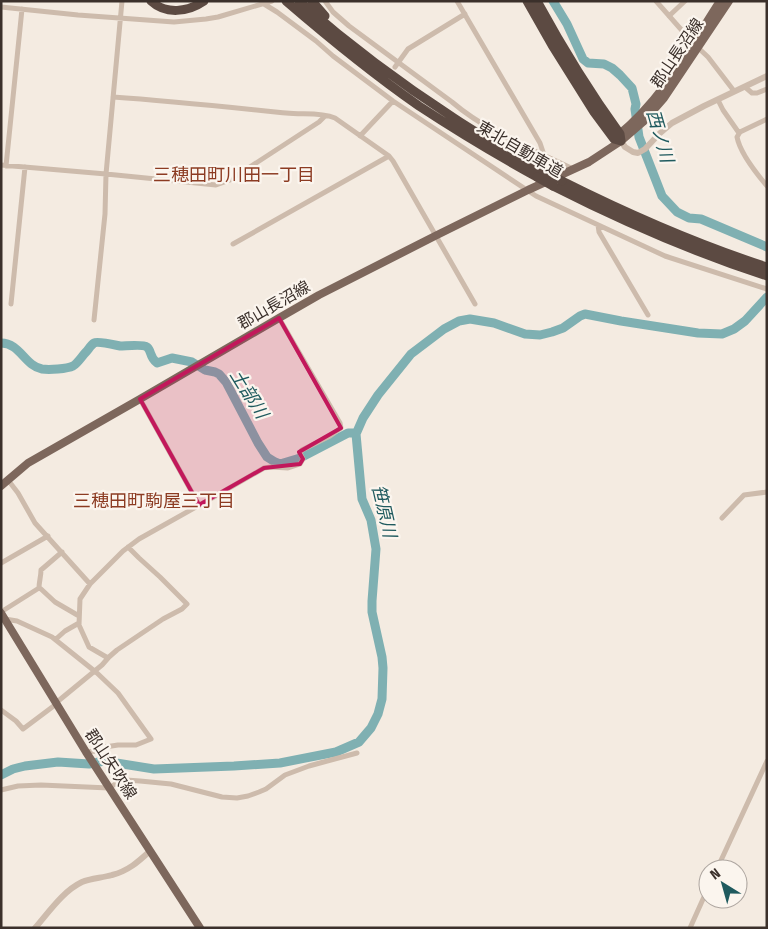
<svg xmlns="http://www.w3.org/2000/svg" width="768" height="929" font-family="'Fira Sans Condensed','Noto Sans JP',sans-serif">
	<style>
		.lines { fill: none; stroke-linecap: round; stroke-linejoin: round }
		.river { stroke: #7fb0b2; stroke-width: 9 }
		.minor { stroke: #cdbbac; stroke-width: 5 }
		.tertiary { stroke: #cdbbac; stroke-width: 6 }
		.primary { stroke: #7d675c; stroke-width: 8 }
		.motorway { stroke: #5c4a42; stroke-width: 9 }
		.motorway-bridge { stroke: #5c4a42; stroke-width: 9 }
		.marked { fill: #c2185b; fill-opacity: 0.2; stroke: #c2185b; stroke-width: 4; stroke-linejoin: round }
		.labels { text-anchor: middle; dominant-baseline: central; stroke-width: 4.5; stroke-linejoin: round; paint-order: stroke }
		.street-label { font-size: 16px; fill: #3b302b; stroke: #fbf5ee }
		.water-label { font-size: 18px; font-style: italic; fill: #1f5a5e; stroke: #fbf5ee }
		.neighbourhood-label { font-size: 18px; fill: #8c3b22; stroke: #fbf5ee }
	</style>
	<rect width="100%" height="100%" fill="#f4ebe1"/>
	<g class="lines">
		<path class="river" d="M 553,1 L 567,24 L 583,59 L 588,63 L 604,64 L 612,68 L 620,75 L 632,88 L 636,104 L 635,109 L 639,137 L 662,196 L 677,212 L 689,218 L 701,219 L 767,247
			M 1,343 C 20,343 25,366 42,369 C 49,370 67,369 73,366 C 78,363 82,356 86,352 C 88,350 91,345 94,343 C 98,341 115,345 120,346 C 126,346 143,344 147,347 C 152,351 149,357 157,363 L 172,358 L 192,362 L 205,370 L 215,372 L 219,374 L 226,382 L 258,443 L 267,457 L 275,462 L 280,464 L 300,458 L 348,433 L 354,433 L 356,434
			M 1,775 L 13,769 L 25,766 L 58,762 L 89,764 L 104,761 L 154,769 L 234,766 L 280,763 L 336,752 L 359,742 L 371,728 L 378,714 L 382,699 L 383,668 L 382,657 L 372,612 L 372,601 L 376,549 L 371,520 L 362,499 L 356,434 L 363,418 L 378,395 L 411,354 L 444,329 L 459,321 L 470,319 L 494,323 L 525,334 L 540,335 L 552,332 L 563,328 L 580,316 L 585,314 L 621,321 L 698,333 L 722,334 L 734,329 L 745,321 L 767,297"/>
		<path class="minor" d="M 325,1 L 333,12 L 349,26 L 452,102 C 487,132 532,149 573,169
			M 457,1 L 540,143 L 544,155
			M 656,1 L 693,43 L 708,57 L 734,91
			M 264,4 L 277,12 L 316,41 L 333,56 L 393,101 L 536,196 L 665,256 L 767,289
			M 1,7 L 78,15 L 174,22 L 206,19 L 218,17 L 272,1
			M 669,16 L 685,1
			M 395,67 L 408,49 L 465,14
			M 745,87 L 752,93 L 757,93 L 767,89
			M 113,97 C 171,101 228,107 286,113 C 302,115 320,112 335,118 L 389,156 L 393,161 L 475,304
			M 718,100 L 723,110 L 739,133
			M 767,119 L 740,132 L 737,137 C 740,153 756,173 767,186
			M 360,136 L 393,101
			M 1,165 L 106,174 L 216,185 L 230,180 L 319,122 L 325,116
			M 6,166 L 22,9
			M 598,225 L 599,232 L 648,315
			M 233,244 L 389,156
			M 11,304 L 25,167
			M 94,320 L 105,214 L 106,174 L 122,1
			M 140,399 L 199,505
			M 8,480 L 18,493 L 35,523 L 90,584
			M 722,518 L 744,495 L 767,492
			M 1,563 L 48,536
			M 39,588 C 39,582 41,576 41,570 L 62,552
			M 1,612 L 39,588 L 41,589 L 55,602 L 79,616
			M 5,619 L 17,621 L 52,637 L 97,673 L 118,693 L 151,739 L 136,745 L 118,745 L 105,747 L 97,751 L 86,752
			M 56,639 L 65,631 L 79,623
			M 108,658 L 89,647 L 79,625 L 80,599 L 90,584 L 123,551 L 139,539 L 212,498 L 264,468 L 271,467 L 288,468 L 300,464 L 303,459 L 300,453 L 302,450 L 330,436 L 341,428 L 340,423 L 279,318
			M 1,710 L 16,721 L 23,729 L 55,705 L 57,702 L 102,665 L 109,657 L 117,650 L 163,619 L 182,609 L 187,604 L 160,577 L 139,558 L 128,547
			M 1,790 L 18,786 L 41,785 L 109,788 L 120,781 L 126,780 L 140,781 L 171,784 L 222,797 L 237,798 L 248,796 L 259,792 L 266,789 L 285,775 L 309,766 L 357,753
			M 717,869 L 767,761
			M 690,928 L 708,888"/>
		<path class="tertiary" d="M 621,141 L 625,147 L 633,152 L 638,153 L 645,149 L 659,134 L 672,123 L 704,106 L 767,76
			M 35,928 C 49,912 63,891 82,882 C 91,878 102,878 112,875 C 128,871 138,862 150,851"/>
		<path class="primary" d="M 617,136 C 662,100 689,49 720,1
			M 1,486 L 28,463 L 140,399 L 279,318 L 319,295 L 435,236 L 528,190 L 589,162 L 621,141 L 643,122 L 664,98 L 729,1
			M 1,613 L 86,752 L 200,928"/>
		<path class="motorway" d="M 151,1 C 166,15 188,12 204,1
			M 286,1 C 329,38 373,74 419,106 C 457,131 497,155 537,177
			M 299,1 C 348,44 400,83 454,118 C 484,138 515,155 546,173
			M 312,1 L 325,16
			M 527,1 L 552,45 L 594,112 L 614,139 L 621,141 L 620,134 C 589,91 562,47 537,1
			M 562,181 C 628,214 696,244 767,267
			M 553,186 C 622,221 693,252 767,276"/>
		<path class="motorway-bridge" d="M 546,173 L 562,181
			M 537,177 L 553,186"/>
	</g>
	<path class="marked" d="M 279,318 L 341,428 L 299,452 L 303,459 L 300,464 L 264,468 L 199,505 L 140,399 Z"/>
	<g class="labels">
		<g class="street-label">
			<text transform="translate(677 53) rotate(-56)">郡山長沼線</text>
			<text transform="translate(520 149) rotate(30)">東北自動車道</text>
			<text transform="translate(274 305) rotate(-30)">郡山長沼線</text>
			<text transform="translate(111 764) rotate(57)">郡山矢吹線</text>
		</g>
		<g class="water-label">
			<text transform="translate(660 136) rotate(74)">西ノ川</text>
			<text transform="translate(249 394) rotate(58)">土部川</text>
			<text transform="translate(384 511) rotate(77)">笹原川</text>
		</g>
		<g class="neighbourhood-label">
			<text x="234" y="175">三穂田町川田一丁目</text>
			<text x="154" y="501">三穂田町駒屋三丁目</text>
		</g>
	</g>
	<rect width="768" height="929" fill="none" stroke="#3b302b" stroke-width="5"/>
	<g transform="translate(723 884) rotate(323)"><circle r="24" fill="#fbf5ee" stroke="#aea6a0"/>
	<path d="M0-4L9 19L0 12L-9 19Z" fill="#1f5a5e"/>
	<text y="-8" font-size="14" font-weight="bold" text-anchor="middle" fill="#3b302b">N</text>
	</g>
</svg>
